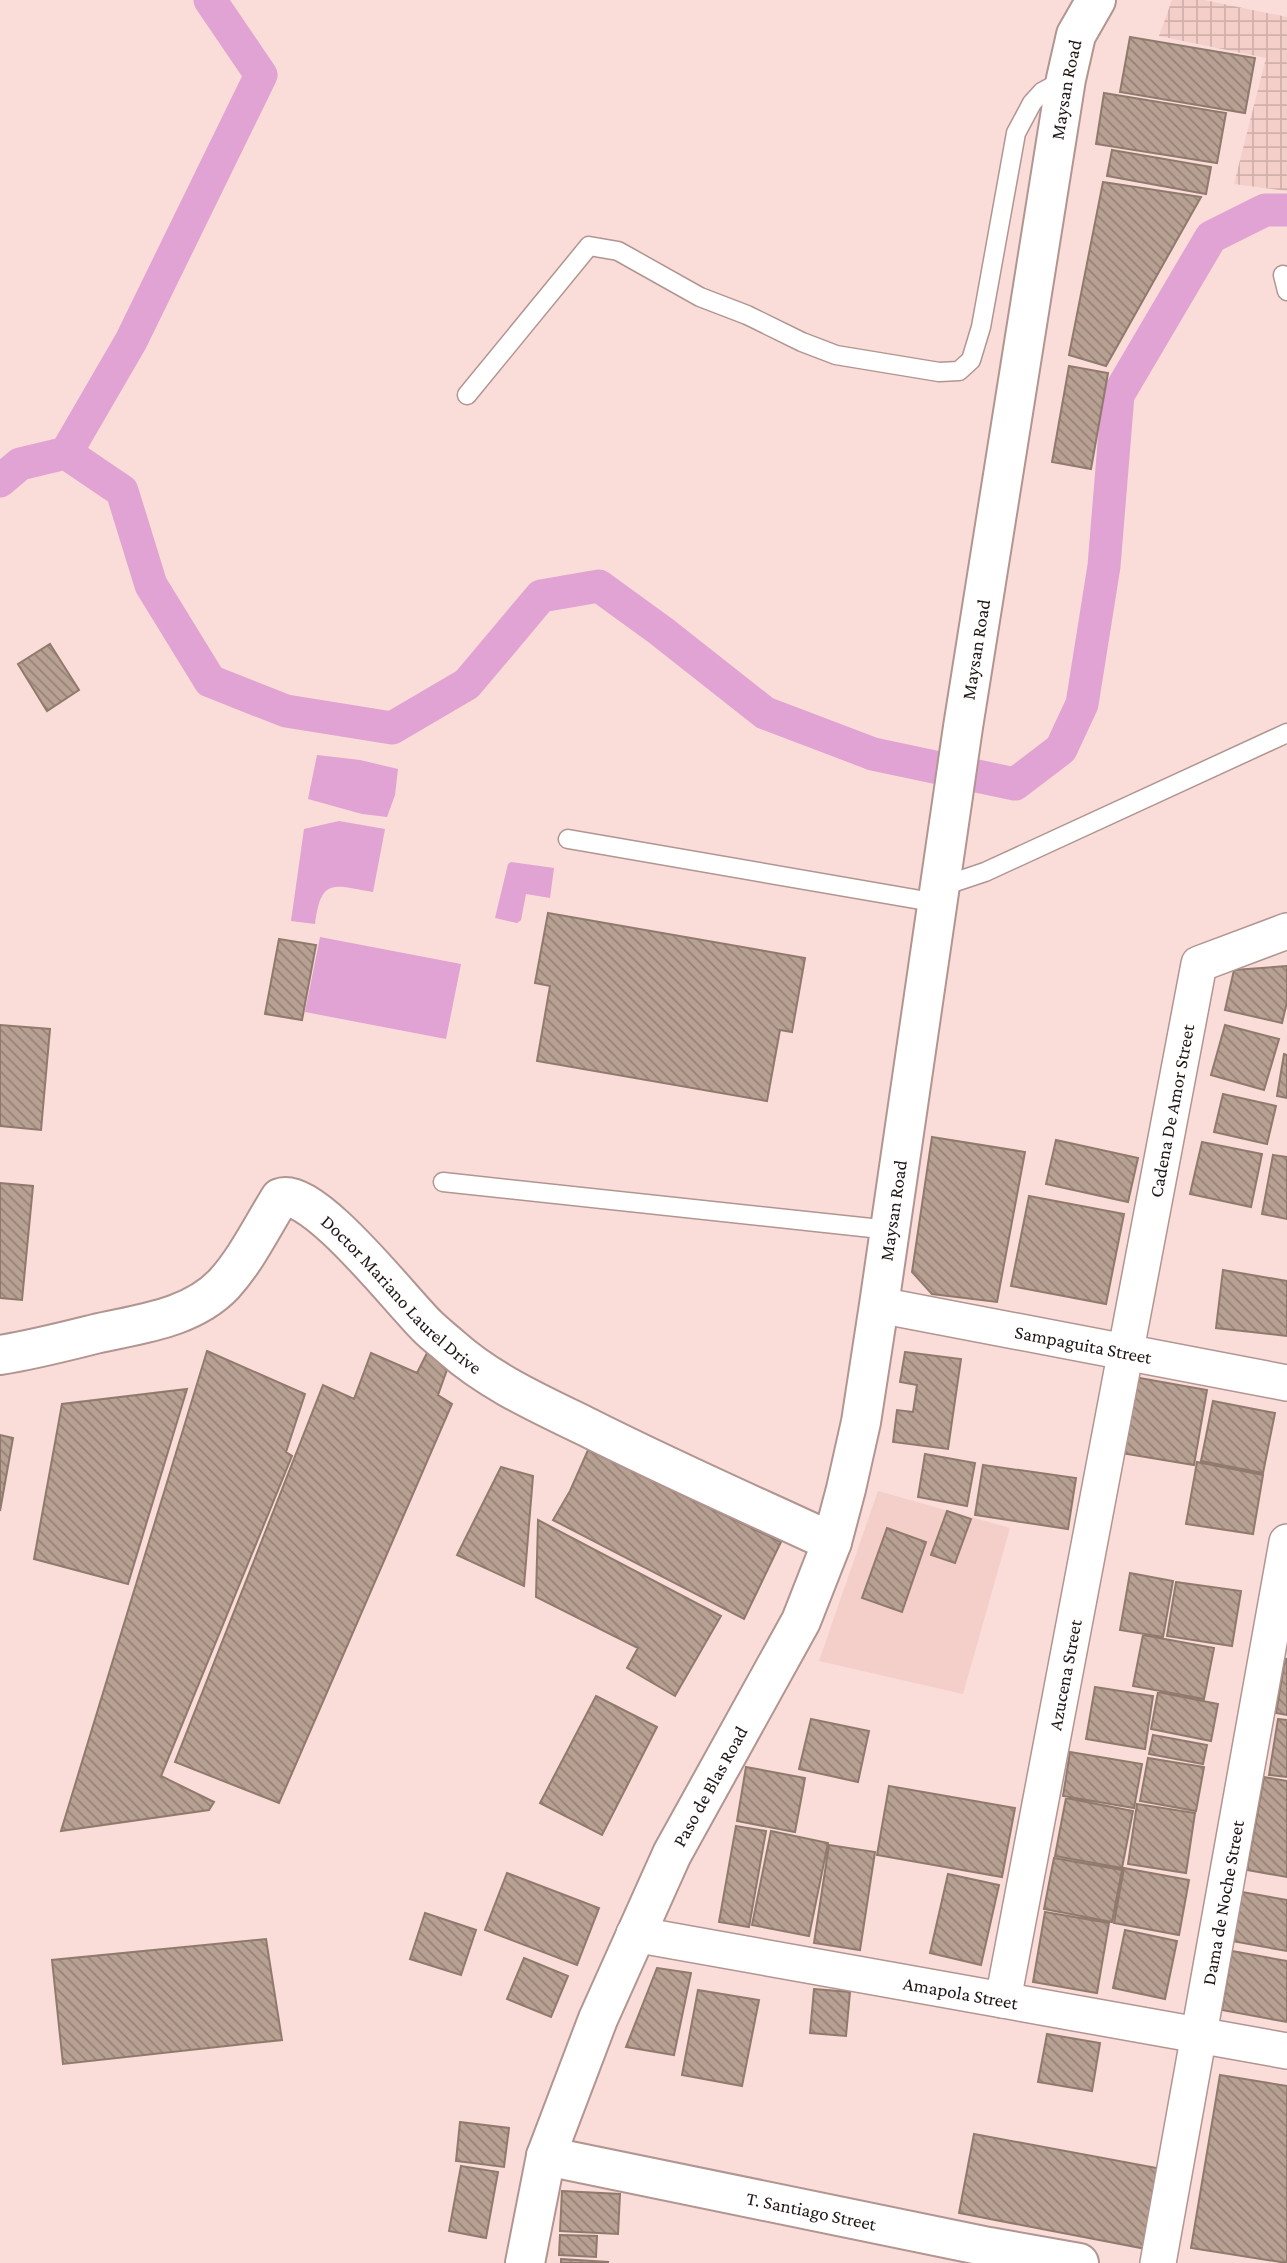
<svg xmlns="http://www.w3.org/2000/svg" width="1287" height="2263" font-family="'Crimson Pro',serif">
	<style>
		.built { fill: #f4cec9 }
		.industrial { fill: url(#industrial-grid) }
		.water { fill: #e0a3d3 }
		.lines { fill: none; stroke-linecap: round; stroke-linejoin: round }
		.canal { stroke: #e0a3d3; stroke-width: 33 }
		.building { fill: url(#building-back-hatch); stroke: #907a6d; stroke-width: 2 }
		.service-casing { stroke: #b19591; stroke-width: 21 }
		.minor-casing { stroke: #b19591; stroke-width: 38 }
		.tertiary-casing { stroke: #b19591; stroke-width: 42 }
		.secondary-casing { stroke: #b19591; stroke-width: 42 }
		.primary-casing { stroke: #b19591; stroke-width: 42 }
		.service { stroke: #fff; stroke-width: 18 }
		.minor { stroke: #fff; stroke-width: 35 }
		.tertiary { stroke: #fff; stroke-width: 38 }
		.secondary { stroke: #fff; stroke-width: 38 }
		.primary { stroke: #fff; stroke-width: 38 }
		.labels { text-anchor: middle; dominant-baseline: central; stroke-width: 5; stroke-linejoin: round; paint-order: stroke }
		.street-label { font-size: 19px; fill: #201615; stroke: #fadcd8 }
	</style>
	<defs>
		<pattern id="industrial-grid" width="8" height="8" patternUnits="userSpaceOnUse" patternTransform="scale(1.75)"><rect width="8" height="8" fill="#f4cec9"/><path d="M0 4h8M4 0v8" fill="none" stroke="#d1b0ac"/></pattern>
		<pattern id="building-back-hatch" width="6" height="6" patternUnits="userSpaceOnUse" patternTransform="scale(1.75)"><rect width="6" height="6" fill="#b8a193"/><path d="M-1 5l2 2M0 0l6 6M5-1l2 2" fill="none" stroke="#958277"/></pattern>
	</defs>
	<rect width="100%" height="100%" fill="#fadcd8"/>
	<path class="built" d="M 878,1491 L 1010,1528 L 963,1694 L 819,1661 Z"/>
	<path class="industrial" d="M 1172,0 L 1204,0 L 1287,17 L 1287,191 L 1234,184 L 1266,58 L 1159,36 Z"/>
	<path class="water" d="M 317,755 L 360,760 L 398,769 L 395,795 L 387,817 L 362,814 L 308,799 Z
		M 339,821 L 385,829 L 373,892 C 333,885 321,877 315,924 L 291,921 L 304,829 Z
		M 511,862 L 554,868 L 550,898 L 526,894 L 521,920 L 517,923 L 495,918 L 508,864 Z
		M 320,937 L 461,964 L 446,1039 L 305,1012 Z"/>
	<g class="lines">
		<path class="canal" d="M 66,453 L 131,341 L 261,75 L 210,0
			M 0,481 L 20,464 L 66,453 L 122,491 L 151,585 L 210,681 L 286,711 L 392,728 L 467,684 L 541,596 L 599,586 L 661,631 L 765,713 L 873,754 L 1015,784 L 1061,749 L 1082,704 L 1104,566 L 1118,395 L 1211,237 L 1265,210 L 1287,210"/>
	</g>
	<path class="building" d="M 1130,37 L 1255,58 L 1245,113 L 1120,92 Z
		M 1104,93 L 1226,113 L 1217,163 L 1096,144 Z
		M 1112,150 L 1211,167 L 1206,194 L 1107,176 Z
		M 1103,182 L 1201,197 L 1106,366 L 1069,355 Z
		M 1069,366 L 1108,373 L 1091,469 L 1052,462 Z
		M 50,644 L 79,690 L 47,711 L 18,664 Z
		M 548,913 L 805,958 L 792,1032 L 780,1030 L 767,1101 L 537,1061 L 550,986 L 535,983 Z
		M 279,939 L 316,945 L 302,1020 L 265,1014 Z
		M 1287,966 L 1287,1002 L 1282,1023 L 1225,1010 L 1234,970 Z
		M 0,1025 L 50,1029 L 41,1130 L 0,1126 Z
		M 1225,1025 L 1279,1039 L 1264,1090 L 1211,1075 Z
		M 1284,1054 L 1287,1055 L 1287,1098 L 1277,1096 Z
		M 1223,1094 L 1276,1106 L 1267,1144 L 1214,1132 Z
		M 932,1137 L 1025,1152 L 997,1302 L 932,1294 L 912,1272 Z
		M 1056,1140 L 1138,1158 L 1128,1202 L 1046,1184 Z
		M 1202,1142 L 1262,1154 L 1251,1207 L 1190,1194 Z
		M 1273,1155 L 1287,1157 L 1287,1219 L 1262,1214 Z
		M 0,1183 L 33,1186 L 22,1300 L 0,1298 Z
		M 1029,1196 L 1124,1214 L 1106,1304 L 1011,1286 Z
		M 1223,1270 L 1287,1281 L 1287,1336 L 1216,1328 Z
		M 207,1351 L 305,1394 L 286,1452 L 292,1456 L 161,1776 L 214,1802 L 209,1810 L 61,1831 Z
		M 905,1352 L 961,1359 L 948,1449 L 893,1442 L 897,1410 L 913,1412 L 917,1385 L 900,1382 Z
		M 371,1353 L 417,1373 L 427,1353 L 448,1367 L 438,1395 L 452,1404 L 279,1803 L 175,1762 L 323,1385 L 354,1399 Z
		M 1134,1377 L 1207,1390 L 1194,1465 L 1121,1453 Z
		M 187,1389 L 128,1584 L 34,1559 L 62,1404 Z
		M 1213,1401 L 1275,1413 L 1263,1473 L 1201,1461 Z
		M 0,1435 L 13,1438 L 0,1511 Z
		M 588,1450 L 781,1542 L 744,1619 L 553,1520 L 570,1491 Z
		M 925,1454 L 975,1463 L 967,1506 L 918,1497 Z
		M 1197,1462 L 1263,1475 L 1253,1534 L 1186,1524 Z
		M 983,1465 L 1076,1478 L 1068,1529 L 975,1515 Z
		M 501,1467 L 533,1476 L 524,1586 L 457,1555 Z
		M 947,1511 L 971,1519 L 955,1563 L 931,1555 Z
		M 538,1520 L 721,1616 L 675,1696 L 627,1668 L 638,1648 L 536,1597 Z
		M 887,1528 L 926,1542 L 902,1612 L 862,1598 Z
		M 1130,1573 L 1173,1581 L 1163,1637 L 1120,1630 Z
		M 1176,1582 L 1241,1591 L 1232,1646 L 1167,1636 Z
		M 1143,1635 L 1214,1648 L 1204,1699 L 1133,1686 Z
		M 1285,1659 L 1287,1659 L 1287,1715 L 1276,1713 Z
		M 1095,1687 L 1153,1696 L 1145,1749 L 1086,1739 Z
		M 1158,1692 L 1218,1704 L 1211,1741 L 1151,1729 Z
		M 596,1696 L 657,1727 L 602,1835 L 540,1803 Z
		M 811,1719 L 869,1731 L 858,1782 L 799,1769 Z
		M 1278,1719 L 1287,1720 L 1287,1777 L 1269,1775 Z
		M 1153,1735 L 1207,1745 L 1203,1764 L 1149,1754 Z
		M 1070,1752 L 1142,1764 L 1134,1808 L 1063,1796 Z
		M 1148,1758 L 1204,1767 L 1196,1811 L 1140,1801 Z
		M 746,1767 L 805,1778 L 795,1832 L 737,1821 Z
		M 1264,1777 L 1287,1781 L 1287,1877 L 1247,1870 Z
		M 889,1786 L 1015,1808 L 1002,1877 L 877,1855 Z
		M 1066,1798 L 1133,1811 L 1122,1868 L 1055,1856 Z
		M 1137,1804 L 1195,1813 L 1186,1873 L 1128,1864 Z
		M 736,1826 L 766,1831 L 749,1927 L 719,1922 Z
		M 771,1831 L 828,1843 L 809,1936 L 752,1925 Z
		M 829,1845 L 875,1852 L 860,1950 L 814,1943 Z
		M 1054,1858 L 1122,1870 L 1112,1922 L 1044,1909 Z
		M 1124,1868 L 1189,1880 L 1179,1935 L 1114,1923 Z
		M 507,1873 L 599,1908 L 577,1965 L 485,1930 Z
		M 948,1874 L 999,1885 L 981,1965 L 930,1953 Z
		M 1242,1892 L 1287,1900 L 1287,1951 L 1232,1941 Z
		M 1045,1912 L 1109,1923 L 1097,1993 L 1033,1982 Z
		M 425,1913 L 476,1930 L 461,1975 L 410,1959 Z
		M 1125,1930 L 1177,1941 L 1165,1999 L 1113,1988 Z
		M 266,1939 L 282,2040 L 63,2064 L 52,1960 Z
		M 1232,1951 L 1287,1961 L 1287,2022 L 1222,2010 Z
		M 524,1958 L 568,1976 L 551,2017 L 507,1999 Z
		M 657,1968 L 691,1973 L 674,2055 L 626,2047 Z
		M 814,1989 L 850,1992 L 846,2036 L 810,2033 Z
		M 698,1990 L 759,2000 L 742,2086 L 682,2075 Z
		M 1047,2034 L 1100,2043 L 1092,2091 L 1038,2082 Z
		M 1220,2075 L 1287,2086 L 1287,2263 L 1191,2248 Z
		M 460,2122 L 509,2128 L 504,2167 L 456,2161 Z
		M 974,2134 L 1162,2169 L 1146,2249 L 959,2213 Z
		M 461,2166 L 498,2172 L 486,2238 L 449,2231 Z
		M 562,2191 L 620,2194 L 618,2234 L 560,2231 Z
		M 560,2235 L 597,2236 L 596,2257 L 559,2255 Z
		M 561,2259 L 609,2262 L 561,2263 Z"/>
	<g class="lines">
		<defs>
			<path id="service" d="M 1283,275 L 1287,291
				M 467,395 L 589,246 L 618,251 L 700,297 L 747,315 L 802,342 L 836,355 L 939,372 L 959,371 L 971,360 L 981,327 L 1016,133 L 1032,103 L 1042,92 L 1064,80
				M 568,839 L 938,903
				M 940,887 L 985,872 L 1287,733
				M 443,1182 L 890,1230"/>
			<g id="minor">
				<path id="s1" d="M 879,1305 L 1287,1383"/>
				<path id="s2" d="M 634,1934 L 1287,2051"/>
				<path id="s3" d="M 1003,2000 L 1199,964 L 1287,931"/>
				<path id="s4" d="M 1158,2263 L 1287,1542"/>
			</g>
			<g id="tertiary">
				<path id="s5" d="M 0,1355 C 32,1350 63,1342 95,1334 C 138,1324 191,1319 224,1284 C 246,1260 262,1227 280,1198 C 312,1185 403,1303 427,1326 C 435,1334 443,1340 451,1347 C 490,1382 540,1404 587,1427 C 668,1468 750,1504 832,1542"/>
			</g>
			<g id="secondary">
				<path id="s6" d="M 546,2156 L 989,2247 L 1079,2263"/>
			</g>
			<g id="primary">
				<path id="s7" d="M 525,2263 L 546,2156 L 598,2019 L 672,1854 L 801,1621 L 832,1542 L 846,1489 L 861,1422 L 879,1305 L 963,727 L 1066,79 L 1076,35 L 1096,0"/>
			</g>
		</defs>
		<use href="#service" class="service-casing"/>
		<use href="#minor" class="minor-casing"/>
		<use href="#tertiary" class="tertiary-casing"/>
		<use href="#secondary" class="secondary-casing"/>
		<use href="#primary" class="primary-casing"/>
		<use href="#service" class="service"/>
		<use href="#minor" class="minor"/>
		<use href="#tertiary" class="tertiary"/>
		<use href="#secondary" class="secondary"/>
		<use href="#primary" class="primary"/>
	</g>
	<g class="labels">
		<g class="street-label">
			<text stroke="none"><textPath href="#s7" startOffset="2259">Maysan Road</textPath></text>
			<text stroke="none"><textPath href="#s7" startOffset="1692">Maysan Road</textPath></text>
			<text stroke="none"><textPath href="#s3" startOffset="905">Cadena De Amor Street</textPath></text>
			<text stroke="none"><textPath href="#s7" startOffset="1125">Maysan Road</textPath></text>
			<text stroke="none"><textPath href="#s5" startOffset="500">Doctor Mariano Laurel Drive</textPath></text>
			<text stroke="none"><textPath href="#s1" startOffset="208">Sampaguita Street</textPath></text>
			<text stroke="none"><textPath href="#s3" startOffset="331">Azucena Street</textPath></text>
			<text stroke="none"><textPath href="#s7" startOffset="514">Paso de Blas Road</textPath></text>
			<text stroke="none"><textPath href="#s4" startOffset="366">Dama de Noche Street</textPath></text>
			<text stroke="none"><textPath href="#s2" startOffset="332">Amapola Street</textPath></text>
			<text stroke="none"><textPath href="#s6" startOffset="271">T. Santiago Street</textPath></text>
		</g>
	</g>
</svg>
